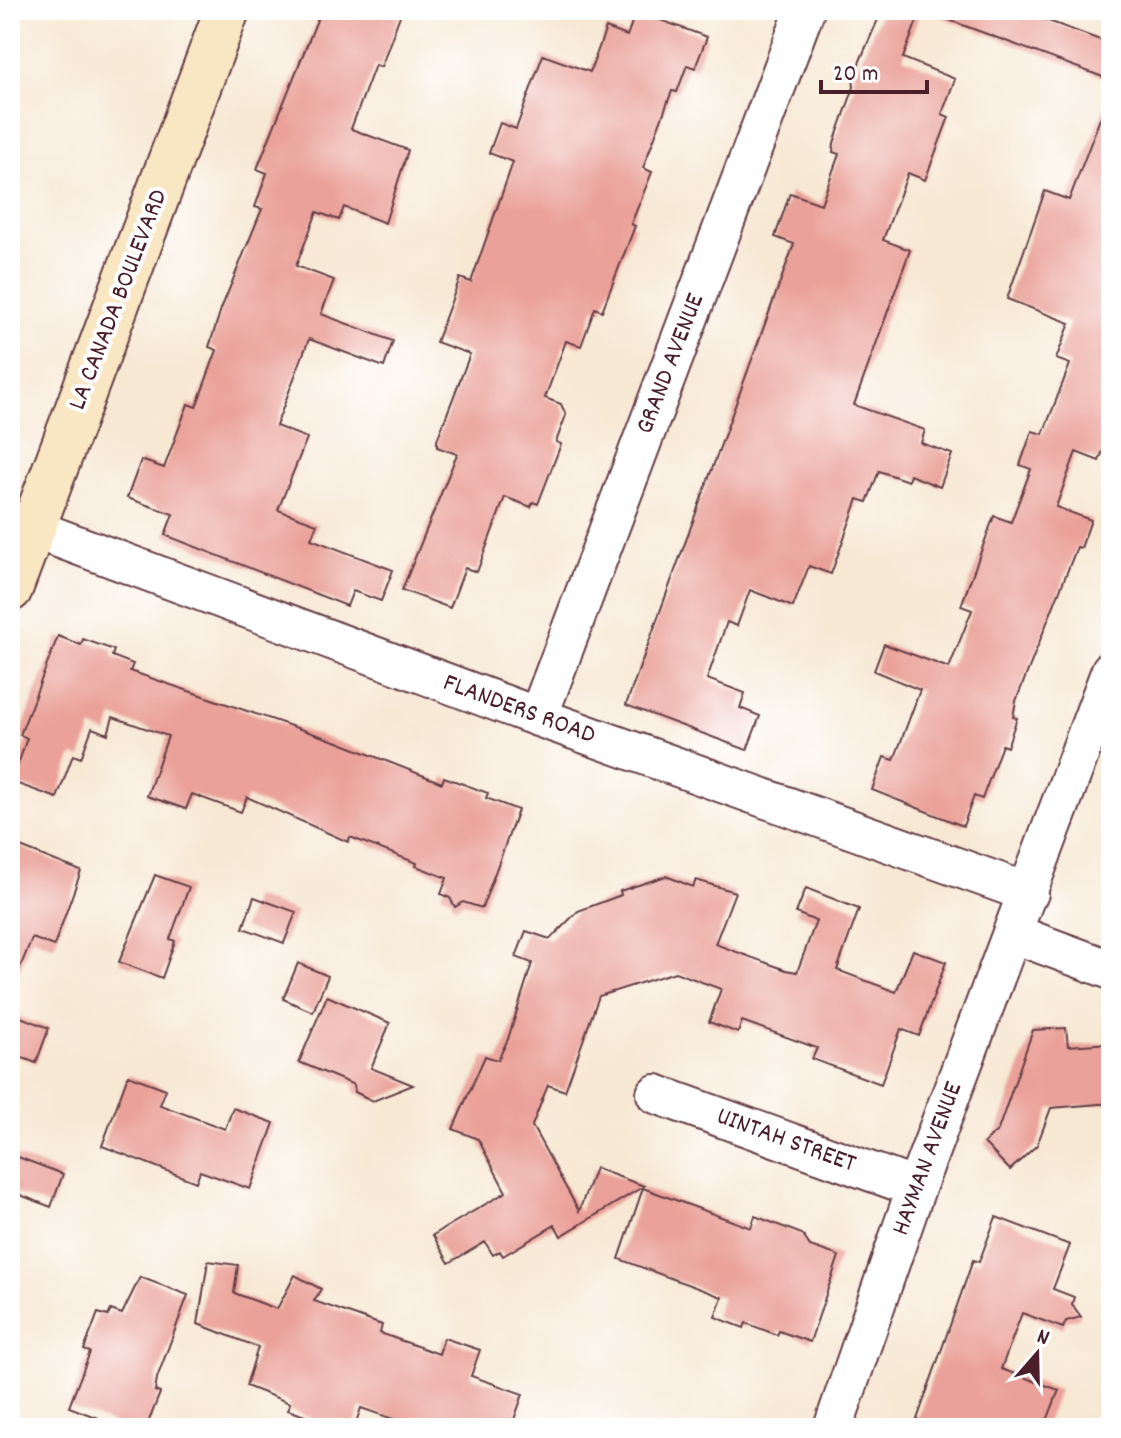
<svg xmlns="http://www.w3.org/2000/svg" width="1121" height="1438" font-family="Dekko,sans-serif">
	<style>
		.building { fill: #eaa199 }
		.lines { fill: none; stroke-linecap: round; stroke-linejoin: round }
		.street-casing { stroke: #643d44; stroke-width: 42 }
		.secondary-casing { stroke: #643d44; stroke-width: 48 }
		.street { stroke: #fff; stroke-width: 38 }
		.secondary { stroke: #f9e7c3; stroke-width: 44 }
		.labels { text-anchor: middle; dominant-baseline: central; stroke-width: 8; stroke-linejoin: round; paint-order: stroke }
		.street-label { font-size: 26px; fill: #4a1f2b; stroke: #fff }
	</style>
	<rect width="100%" height="100%" fill="#fff"/>
	<filter id="ink" filterUnits="userSpaceOnUse"><feTurbulence type="fractalNoise" baseFrequency=".0125" numOctaves="2"/><feDisplacementMap in="SourceGraphic" scale="16" xChannelSelector="R" yChannelSelector="G"/><feConvolveMatrix kernelMatrix="1 2 1 2 8 2 1 2 1" color-interpolation-filters="sRGB"/></filter>
	<filter id="wash" filterUnits="userSpaceOnUse"><feTurbulence type="fractalNoise" baseFrequency=".006" numOctaves="4" result="noise"/><feDisplacementMap in="SourceGraphic" scale="32" xChannelSelector="R" yChannelSelector="G"/><feGaussianBlur stdDeviation="1.8" result="paint"/><feColorMatrix in="noise" values="0 0 0 0 0 0 0 0 0 0 0 0 0 0 0 0 0 1.4 0 .05"/><feComposite in="paint" operator="in"/></filter>
	<g filter="url(#wash)">
		<rect width="100%" height="100%" fill="#f7e8d4"/>
		<g id="blocks">
			<path class="building" d="M 321,10 L 402,10 L 381,67 L 375,65 L 351,129 L 408,150 L 385,223 L 344,207 L 339,220 L 317,212 L 296,266 L 334,280 L 321,314 L 393,341 L 384,367 L 309,339 L 276,426 L 307,438 L 278,510 L 317,524 L 311,539 L 393,570 L 381,601 L 353,591 L 347,606 L 165,535 L 173,514 L 127,498 L 141,460 L 164,468 L 188,404 L 196,407 L 217,350 L 209,347 L 221,309 L 262,209 L 255,207 L 267,173 L 257,169 Z
				M 882,10 L 921,10 L 903,58 L 955,79 L 942,114 L 949,117 L 925,180 L 908,173 L 883,240 L 910,250 L 854,405 L 925,430 L 921,443 L 952,454 L 940,487 L 910,475 L 908,481 L 879,471 L 867,502 L 858,499 L 831,574 L 809,566 L 793,607 L 750,590 L 737,626 L 727,622 L 707,679 L 745,693 L 740,708 L 760,716 L 747,750 L 626,705 L 794,244 L 775,237 L 790,193 L 821,204 L 839,154 L 833,152 L 834,143 L 854,87 L 853,77 Z
				M 930,10 L 1019,10 L 1111,44 L 1111,80 L 930,13 Z
				M 636,11 L 707,37 L 695,68 L 687,65 L 677,92 L 672,91 L 643,168 L 652,172 L 631,224 L 635,226 L 602,311 L 595,308 L 581,346 L 566,341 L 545,398 L 561,404 L 566,415 L 556,442 L 561,444 L 538,504 L 533,502 L 531,507 L 505,497 L 477,572 L 465,568 L 450,608 L 402,590 L 457,454 L 437,447 L 437,440 L 470,354 L 436,342 L 460,278 L 471,282 L 513,162 L 489,153 L 500,123 L 516,129 L 543,55 L 590,72 L 606,28 L 627,36 Z
				M 1109,95 L 1111,430 L 1099,461 L 1076,452 L 1056,507 L 1091,520 L 1081,548 L 1077,547 L 1016,701 L 1013,717 L 1017,718 L 1007,747 L 1002,745 L 982,799 L 974,796 L 963,826 L 872,790 L 884,757 L 894,760 L 920,690 L 874,671 L 884,644 L 949,668 L 972,610 L 961,606 L 994,516 L 1011,522 L 1031,469 L 1020,465 L 1032,431 L 1043,434 L 1070,364 L 1056,359 L 1070,323 L 1007,299 L 1045,191 L 1069,200 Z
				M 58,636 L 81,645 L 83,639 L 114,650 L 112,656 L 133,664 L 130,671 L 338,742 L 442,783 L 444,777 L 488,793 L 486,798 L 518,810 L 482,908 L 463,902 L 455,907 L 450,898 L 441,894 L 447,878 L 416,866 L 417,863 L 350,837 L 348,842 L 247,797 L 241,812 L 192,794 L 186,809 L 147,796 L 168,736 L 113,717 L 108,734 L 92,728 L 81,758 L 73,755 L 57,798 L 12,782 L 27,738 L 20,735 Z
				M 18,846 L 81,871 L 54,946 L 32,938 L 11,990 L 10,866 Z
				M 155,875 L 189,887 L 170,939 L 175,941 L 162,978 L 119,962 Z
				M 666,876 L 693,887 L 696,880 L 735,892 L 715,944 L 786,970 L 797,972 L 816,921 L 796,913 L 806,888 L 859,909 L 837,970 L 896,992 L 913,950 L 946,962 L 919,1036 L 901,1029 L 881,1084 L 812,1059 L 817,1048 L 742,1021 L 738,1033 L 709,1022 L 721,989 L 675,972 L 599,996 L 565,1091 L 548,1085 L 532,1126 L 579,1211 L 595,1168 L 644,1186 L 561,1236 L 555,1225 L 503,1256 L 500,1251 L 493,1255 L 485,1242 L 449,1263 L 433,1235 L 506,1192 L 478,1139 L 453,1129 L 485,1056 L 498,1060 L 508,1039 L 532,963 L 516,957 L 526,931 L 550,939 L 578,911 L 621,895 L 620,891 Z
				M 254,897 L 296,912 L 284,943 L 243,928 Z
				M 298,963 L 328,976 L 313,1012 L 283,999 Z
				M 327,996 L 390,1023 L 371,1068 L 413,1085 L 373,1101 L 355,1092 L 354,1085 L 299,1062 Z
				M 10,1013 L 49,1028 L 36,1063 L 10,1053 Z
				M 1066,1028 L 1068,1046 L 1111,1043 L 1111,1103 L 1051,1108 L 1037,1145 L 1010,1170 L 984,1143 L 998,1130 L 1033,1030 Z
				M 128,1075 L 166,1089 L 160,1105 L 225,1129 L 233,1108 L 274,1123 L 250,1189 L 200,1171 L 196,1182 L 102,1146 Z
				M 10,1154 L 63,1174 L 51,1207 L 10,1191 Z
				M 643,1188 L 751,1228 L 755,1216 L 802,1234 L 810,1246 L 839,1256 L 810,1342 L 779,1331 L 777,1335 L 746,1323 L 744,1328 L 715,1317 L 722,1297 L 619,1259 Z
				M 996,1217 L 1070,1245 L 1053,1289 L 1074,1297 L 1072,1304 L 1081,1317 L 1066,1321 L 1063,1328 L 1022,1313 L 1001,1369 L 1059,1390 L 1044,1428 L 914,1428 L 973,1260 L 979,1262 Z
				M 208,1261 L 238,1265 L 234,1293 L 277,1309 L 295,1275 L 321,1289 L 314,1301 L 382,1325 L 380,1333 L 439,1354 L 444,1338 L 480,1350 L 471,1376 L 523,1394 L 511,1428 L 420,1428 L 361,1408 L 354,1428 L 340,1428 L 288,1410 L 290,1403 L 246,1386 L 258,1347 L 198,1324 Z
				M 140,1277 L 188,1295 L 157,1378 L 155,1391 L 160,1393 L 146,1428 L 124,1428 L 69,1407 L 90,1352 L 84,1350 L 98,1313 L 108,1316 L 111,1310 L 122,1314 Z"/>
		</g>
	</g>
	<g filter="url(#ink)">
		<use href="#blocks" fill-opacity="0" stroke="#643d44" stroke-width="2"/>
		<g class="lines">
			<defs>
				<path id="street" d="M 10,520 L 538,717 L 1029,893
					M 538,717 L 805,10
					M 1014,934 L 1111,970
					M 656,1094 L 916,1188
					M 833,1428 L 916,1188 L 1111,670"/>
				<path id="secondary" d="M 10,589 L 227,10"/>
			</defs>
			<use href="#street" class="street-casing"/>
			<use href="#secondary" class="secondary-casing"/>
			<use href="#street" class="street"/>
			<use href="#secondary" class="secondary"/>
		</g>
	</g>
	<g class="labels">
		<g class="street-label">
			<text transform="translate(119 300) rotate(-69)">LA CANADA BOULEVARD</text>
			<text transform="translate(671 364) rotate(-69)">GRAND AVENUE</text>
			<text transform="translate(519 710) rotate(20)">FLANDERS ROAD</text>
			<text transform="translate(786 1141) rotate(20)">UINTAH STREET</text>
			<text transform="translate(928 1159) rotate(-70)">HAYMAN AVENUE</text>
		</g>
	</g>
	<rect width="1121" height="1438" fill="none" stroke="#fff" stroke-width="40"/>
	<g transform="translate(1037 1354) rotate(20)" stroke="#ffffff" stroke-width="6" paint-order="stroke">
	<path d="M0-6L14 30L0 20L-14 30Z" fill="#4a1f2b"/>
	<text y="-12" font-size="22" font-weight="bold" text-anchor="middle" fill="#4a1f2b">N</text>
	</g>
	<path d="M821 80v12h106v-12" fill="none" stroke="#4a1f2b" stroke-width="4"/>
	<text x="833" y="80" font-size="24" fill="#4a1f2b" stroke="#ffffff" stroke-width="6" paint-order="stroke">20 m</text>
</svg>
